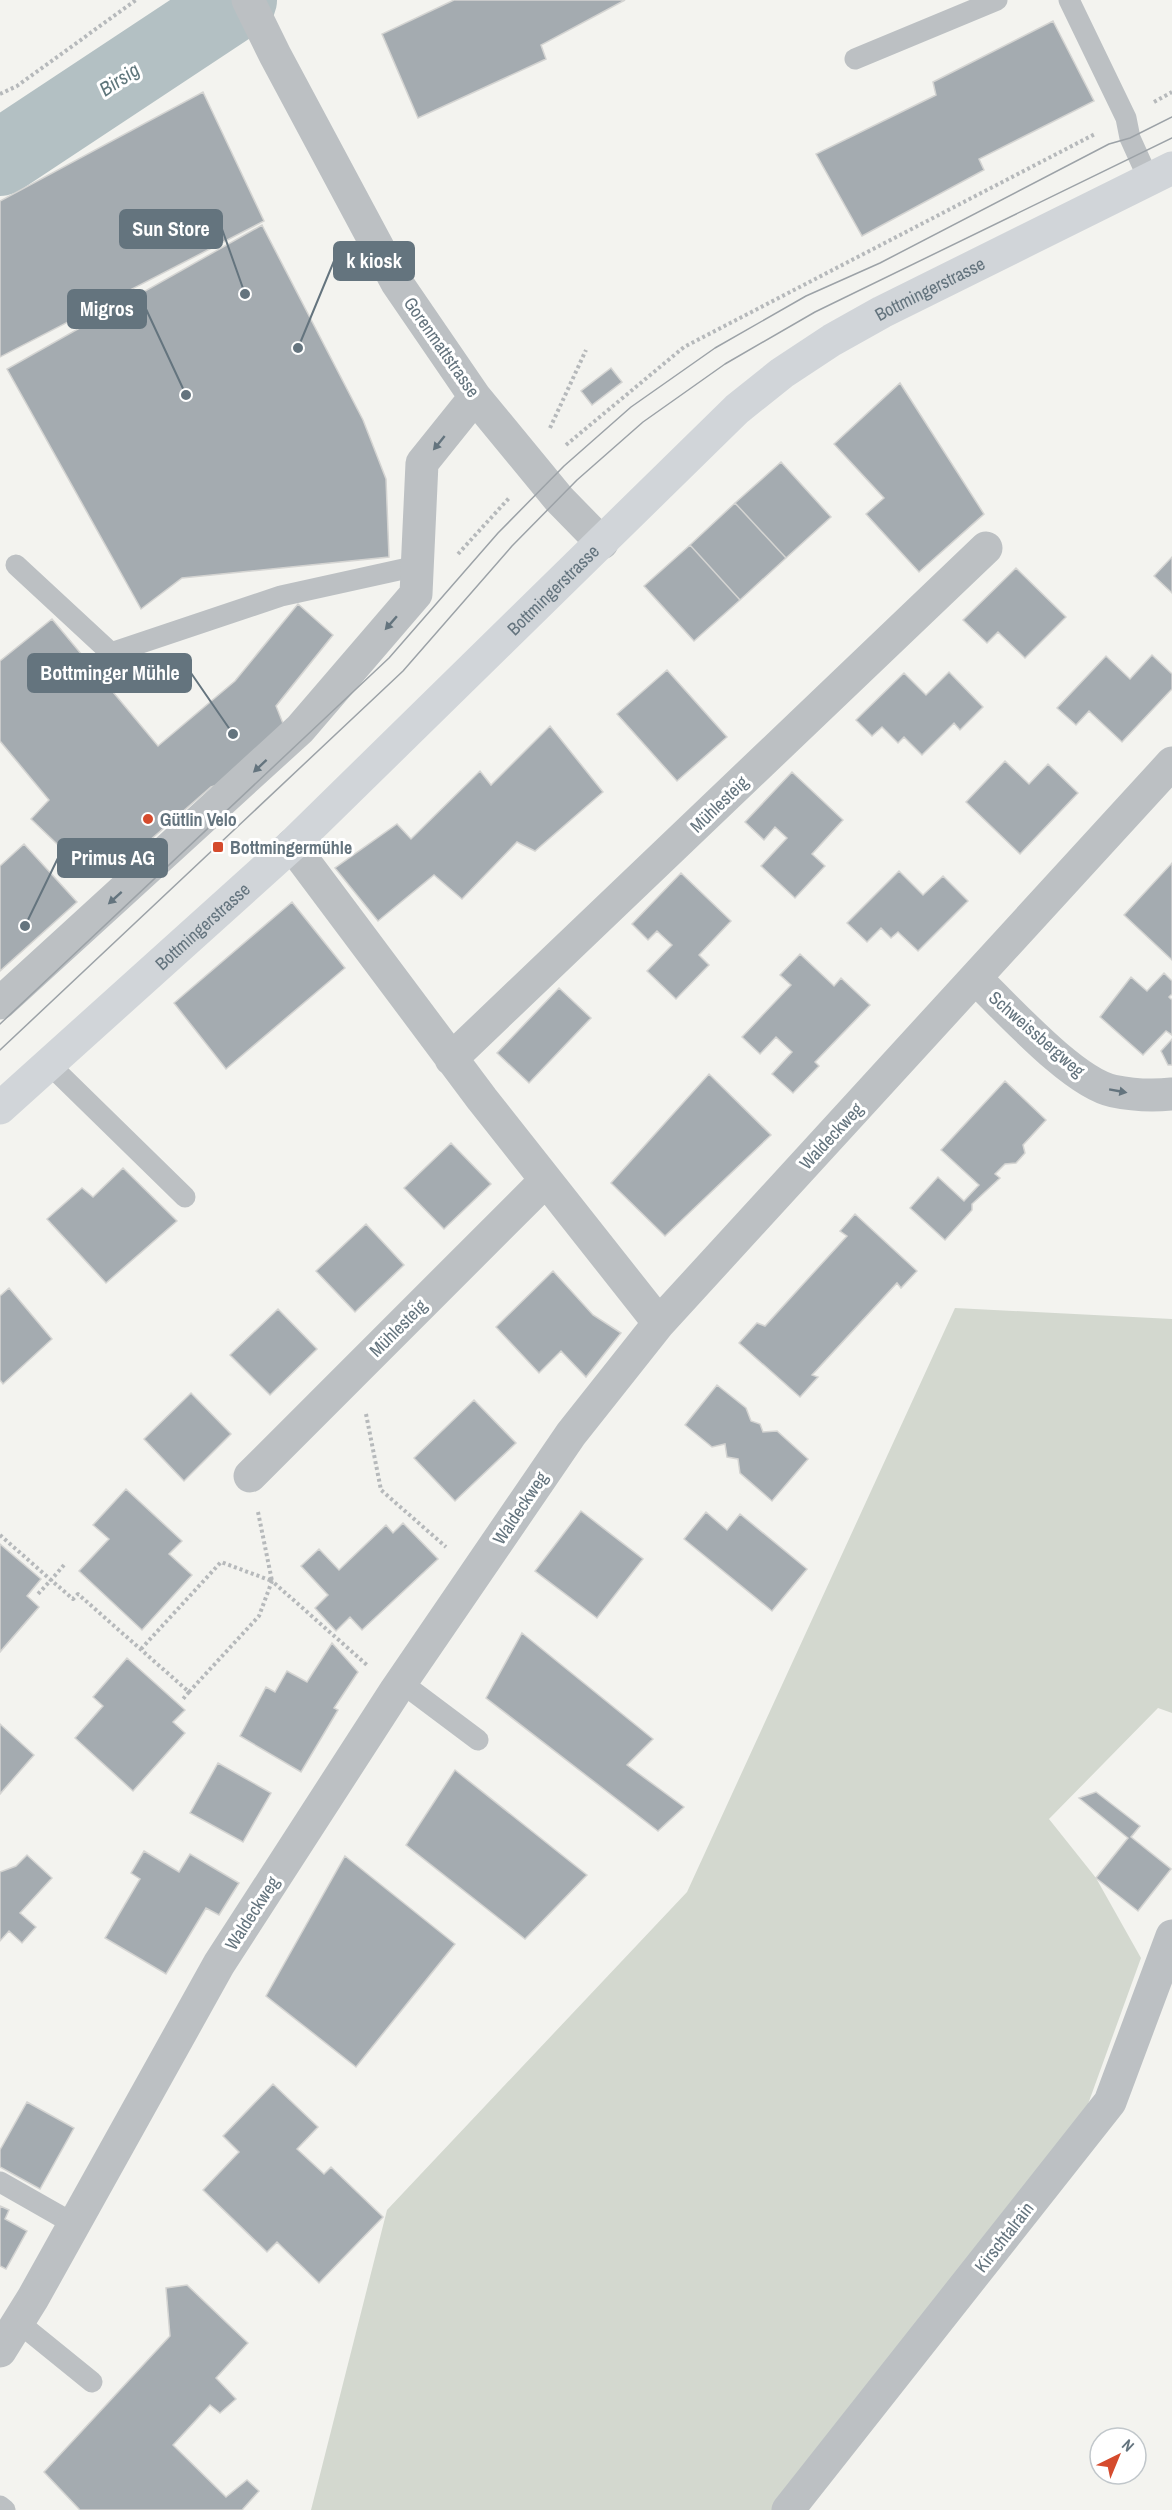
<svg xmlns="http://www.w3.org/2000/svg" width="1172" height="2510" font-family="'Archivo Narrow',sans-serif">
	<style>
		.green { fill: #d3d8cf }
		.lines { fill: none; stroke-linecap: round; stroke-linejoin: round }
		.river { stroke: #b3c0c3; stroke-width: 76 }
		.building { fill: #a4abb0; stroke: #d4d4d2; stroke-width: 1.5 }
		.path { stroke: #b6b9bb; stroke-width: 4; stroke-dasharray: 3 3; stroke-linecap: butt }
		.lane { stroke: #bcc0c3; stroke-width: 21 }
		.street { stroke: #bcc0c3; stroke-width: 33 }
		.secondary { stroke: #d1d5d9; stroke-width: 33 }
		.tram { stroke: #9ca2a7; stroke-width: 1.5 }
		.oneway { fill: #64747e }
		.poi-dot { fill: #d54b2d; stroke: #fff; stroke-width: 2 }
		.labels { text-anchor: middle; dominant-baseline: central; stroke-width: 6; stroke-linejoin: round; paint-order: stroke }
		.street-label { font-size: 18px; fill: #64747e; stroke: #fff }
		.poi-label { font-size: 18px; font-weight: bold; fill: #64747e; stroke: #fff; text-anchor: start }
		.water-label { font-size: 20px; font-style: italic; fill: #60777c; stroke: #fff }
		.leader { fill: none; stroke: #64747e; stroke-width: 2 }
		.callout-dot { fill: #64747e; stroke: #fff; stroke-width: 2 }
		.callout { fill: #64747e; stroke: #64747e; stroke-width: 2 }
		.callout-label { font-size: 20px; text-anchor: middle; font-weight: bold; fill: #fff }
	</style>
	<rect width="100%" height="100%" fill="#f3f3ef"/>
	<path class="green" d="M 955,1308 L 1172,1319 L 1172,1713 L 1158,1708 L 1049,1819 L 1096,1878 L 1141,1958 L 1075,2140 L 788,2510 L 311,2510 L 387,2210 L 687,1892 Z"/>
	<g class="lines">
		<path class="river" d="M 0,158 L 239,0"/>
	</g>
	<path class="building" d="M 454,0 L 625,0 L 541,45 L 546,59 L 418,118 L 382,34 Z
		M 1053,21 L 1094,101 L 979,159 L 984,170 L 862,236 L 816,154 L 936,95 L 933,82 Z
		M 203,92 L 264,221 L 0,357 L 0,201 Z
		M 262,225 L 363,420 L 386,479 L 389,557 L 182,578 L 141,609 L 7,369 Z
		M 611,368 L 622,382 L 592,405 L 581,391 Z
		M 900,383 L 984,514 L 919,572 L 866,514 L 884,498 L 834,444 Z
		M 781,462 L 831,517 L 786,558 L 735,503 Z
		M 735,503 L 786,558 L 740,600 L 690,545 Z
		M 690,545 L 740,600 L 694,641 L 644,586 Z
		M 1172,557 L 1172,593 L 1154,576 Z
		M 1016,568 L 1066,617 L 1025,658 L 998,632 L 987,643 L 963,620 Z
		M 298,604 L 333,635 L 276,706 L 286,731 L 231,781 L 211,787 L 110,875 L 94,853 L 81,867 L 31,819 L 49,800 L 0,741 L 0,661 L 52,619 L 158,746 L 235,681 Z
		M 1152,655 L 1172,674 L 1172,689 L 1122,742 L 1089,711 L 1076,725 L 1057,708 L 1106,656 L 1130,679 Z
		M 667,670 L 727,737 L 677,781 L 617,714 Z
		M 949,672 L 983,707 L 960,730 L 954,723 L 922,755 L 904,737 L 898,743 L 882,727 L 872,736 L 856,720 L 904,673 L 926,695 Z
		M 550,726 L 603,792 L 535,851 L 517,842 L 462,899 L 434,875 L 378,921 L 335,868 L 397,824 L 411,839 L 480,771 L 491,785 Z
		M 1005,761 L 1029,784 L 1048,764 L 1078,793 L 1020,854 L 966,802 Z
		M 792,772 L 843,820 L 812,854 L 825,866 L 795,898 L 761,866 L 787,838 L 775,827 L 764,840 L 745,822 Z
		M 24,844 L 77,902 L 0,971 L 0,866 Z
		M 1172,863 L 1172,960 L 1124,915 Z
		M 899,871 L 923,895 L 943,876 L 968,901 L 918,951 L 898,932 L 891,938 L 881,928 L 867,942 L 847,923 Z
		M 681,873 L 731,921 L 699,955 L 709,965 L 676,999 L 647,971 L 672,945 L 657,931 L 648,940 L 632,924 Z
		M 292,902 L 345,968 L 226,1069 L 174,1003 Z
		M 800,954 L 834,986 L 841,978 L 870,1005 L 815,1062 L 819,1066 L 793,1093 L 772,1074 L 792,1052 L 776,1037 L 760,1054 L 742,1037 L 791,985 L 780,975 Z
		M 1164,973 L 1172,981 L 1172,994 L 1169,997 L 1172,1000 L 1172,1035 L 1166,1031 L 1143,1055 L 1100,1017 L 1131,977 L 1147,991 Z
		M 559,988 L 591,1018 L 529,1083 L 497,1053 Z
		M 1172,1039 L 1172,1065 L 1168,1065 L 1161,1051 Z
		M 709,1074 L 771,1135 L 665,1236 L 611,1183 Z
		M 1005,1081 L 1046,1120 L 1023,1145 L 1025,1153 L 1016,1163 L 1005,1164 L 995,1174 L 1000,1178 L 972,1204 L 972,1210 L 945,1240 L 910,1208 L 938,1177 L 964,1201 L 979,1185 L 941,1150 Z
		M 451,1143 L 491,1184 L 444,1229 L 404,1188 Z
		M 123,1168 L 177,1221 L 106,1283 L 47,1219 L 82,1188 L 93,1197 Z
		M 855,1214 L 917,1271 L 901,1288 L 897,1283 L 812,1375 L 818,1377 L 800,1397 L 739,1343 L 757,1323 L 765,1326 L 847,1236 L 840,1231 Z
		M 366,1224 L 404,1265 L 355,1312 L 316,1271 Z
		M 553,1271 L 593,1315 L 621,1333 L 586,1377 L 561,1351 L 539,1373 L 496,1327 Z
		M 9,1288 L 52,1339 L 3,1384 L 0,1380 L 0,1296 Z
		M 278,1309 L 317,1349 L 270,1395 L 230,1355 Z
		M 717,1385 L 746,1408 L 751,1421 L 760,1424 L 763,1432 L 777,1431 L 808,1459 L 772,1501 L 740,1473 L 738,1459 L 727,1457 L 725,1444 L 712,1447 L 685,1425 Z
		M 191,1393 L 231,1434 L 184,1481 L 144,1439 Z
		M 474,1400 L 516,1443 L 455,1501 L 414,1458 Z
		M 126,1489 L 182,1541 L 169,1554 L 192,1575 L 142,1630 L 79,1571 L 109,1539 L 93,1525 Z
		M 581,1511 L 643,1559 L 597,1618 L 535,1571 Z
		M 706,1512 L 727,1530 L 740,1514 L 807,1569 L 772,1611 L 684,1539 Z
		M 403,1523 L 438,1559 L 362,1630 L 350,1617 L 336,1631 L 315,1608 L 328,1595 L 301,1566 L 319,1549 L 339,1570 L 386,1525 L 393,1533 Z
		M 0,1544 L 41,1579 L 27,1596 L 39,1607 L 0,1652 Z
		M 522,1633 L 653,1739 L 627,1765 L 684,1807 L 658,1831 L 486,1698 Z
		M 332,1643 L 358,1672 L 334,1708 L 338,1710 L 301,1772 L 240,1736 L 266,1687 L 275,1692 L 287,1671 L 307,1682 Z
		M 127,1658 L 185,1710 L 173,1722 L 185,1733 L 133,1791 L 75,1738 L 103,1706 L 93,1697 Z
		M 0,1724 L 34,1755 L 0,1794 Z
		M 218,1763 L 271,1793 L 243,1842 L 190,1813 Z
		M 455,1770 L 587,1875 L 525,1939 L 406,1845 Z
		M 1096,1792 L 1140,1826 L 1131,1837 L 1171,1869 L 1138,1911 L 1096,1878 L 1128,1838 L 1079,1798 Z
		M 144,1851 L 179,1872 L 190,1854 L 239,1883 L 219,1915 L 206,1908 L 166,1974 L 105,1938 L 140,1879 L 131,1873 Z
		M 27,1855 L 52,1878 L 20,1913 L 36,1927 L 22,1943 L 9,1931 L 0,1941 L 0,1872 L 16,1866 Z
		M 345,1856 L 455,1944 L 356,2067 L 266,1996 Z
		M 273,2084 L 318,2127 L 297,2149 L 324,2174 L 331,2167 L 383,2217 L 319,2283 L 277,2242 L 267,2252 L 203,2190 L 239,2152 L 223,2136 Z
		M 27,2102 L 74,2128 L 40,2189 L 0,2167 L 0,2150 Z
		M 0,2206 L 9,2210 L 5,2219 L 27,2231 L 6,2269 L 0,2266 Z
		M 187,2285 L 248,2343 L 216,2378 L 236,2399 L 220,2413 L 210,2405 L 173,2445 L 226,2497 L 247,2480 L 259,2491 L 242,2510 L 80,2510 L 44,2472 L 170,2336 L 166,2288 Z"/>
	<g class="lines">
		<path class="path" d="M 0,94 L 17,86 L 136,0
			M 1154,102 L 1172,92
			M 550,428 L 586,350
			M 566,445 L 684,347 L 1095,134
			M 458,554 L 510,497
			M 366,1414 L 381,1490 L 446,1547
			M 258,1512 L 272,1581
			M 0,1535 L 51,1580 L 38,1594
			M 64,1565 L 51,1580 L 73,1599 L 78,1594 L 189,1692 L 183,1699
			M 141,1649 L 221,1562 L 272,1581
			M 189,1692 L 259,1616 L 272,1581 L 367,1665"/>
		<path class="lane" d="M 1069,0 L 1126,118 L 1130,138 L 1149,180
			M 855,59 L 997,0
			M 16,565 L 111,653 L 281,596 L 417,566
			M 49,1064 L 185,1197
			M 402,1683 L 478,1740
			M 0,2182 L 74,2224
			M 18,2322 L 92,2382
			M 0,2506 L 5,2510"/>
		<path class="street" d="M 248,0 L 275,55 L 397,283 L 475,397 L 559,499 L 602,543
			M 292,845 L 482,1099 L 659,1323
			M 975,978 C 1007,1008 1072,1082 1113,1091 C 1132,1095 1153,1096 1172,1094
			M 0,1003 L 300,729 L 416,594 L 422,463 L 475,397
			M 451,1059 L 986,548
			M 250,1476 L 546,1180
			M 0,2351 L 33,2298 L 219,1964 L 396,1690 L 571,1434 L 659,1323 L 1172,763
			M 788,2510 L 1110,2102 L 1172,1936"/>
		<path class="secondary" id="s1" d="M 0,1108 L 292,845 L 737,409 L 782,373 L 832,340 L 882,312 L 1172,168"/>
		<path class="tram" d="M 0,1024 L 389,658 L 498,533 L 564,466 L 631,407 L 715,348 L 806,296 L 880,263 L 1109,144 L 1130,138 L 1172,117
			M 0,1050 L 403,671 L 512,546 L 577,480 L 643,422 L 725,364 L 815,312 L 1172,138"/>
	</g>
	<defs><path id="oneway-solid" d="M-6-.8H1V-3.2L6.5 0L1 3.2V.8H-6Z" transform="scale(1.5)"/></defs>
	<g class="oneway">
		<use href="#oneway-solid" transform="translate(439 443) rotate(129)"/>
		<use href="#oneway-solid" transform="translate(391 623) rotate(131)"/>
		<use href="#oneway-solid" transform="translate(260 766) rotate(137)"/>
		<use href="#oneway-solid" transform="translate(115 898) rotate(138)"/>
		<use href="#oneway-solid" transform="translate(1118 1091) rotate(10)"/>
	</g>
	<g class="poi-dot">
		<circle cx="148" cy="819" r="6"/>
		<rect x="212" y="841" width="12" height="12" rx="3"/>
	</g>
	<g class="labels">
		<g class="street-label">
			<text stroke="none"><textPath href="#s1" startOffset="1244">Bottmingerstrasse</textPath></text>
			<text transform="translate(442 347) rotate(55)">Gorenmattstrasse</text>
			<text stroke="none"><textPath href="#s1" startOffset="758">Bottmingerstrasse</textPath></text>
			<text transform="translate(719 804) rotate(-44)">Mühlesteig</text>
			<text stroke="none"><textPath href="#s1" startOffset="272">Bottmingerstrasse</textPath></text>
			<text transform="translate(1037 1034) rotate(41)">Schweissbergweg</text>
			<text transform="translate(831 1136) rotate(-47)">Waldeckweg</text>
			<text transform="translate(398 1328) rotate(-45)">Mühlesteig</text>
			<text transform="translate(520 1508) rotate(-56)">Waldeckweg</text>
			<text transform="translate(252 1913) rotate(-57)">Waldeckweg</text>
			<text transform="translate(1004 2237) rotate(-52)">Kirschtalrain</text>
		</g>
		<g class="poi-label">
			<text x="160" y="819">Gütlin Velo</text>
			<text x="230" y="847">Bottmingermühle</text>
		</g>
		<g class="water-label">
			<text transform="translate(119 79) rotate(-33)">Birsig</text>
		</g>
	</g>
	<path class="leader" d="M245 294L222 229M298 348L334 261M186 395L146 309M233 734L191 673M25 926L58 858"/>
	<g class="callout-dot">
		<circle cx="245" cy="294" r="6"/>
		<circle cx="298" cy="348" r="6"/>
		<circle cx="186" cy="395" r="6"/>
		<circle cx="233" cy="734" r="6"/>
		<circle cx="25" cy="926" r="6"/>
	</g>
	<g class="callout">
		<rect x="120" y="210" width="102" height="38" rx="6"/>
		<rect x="334" y="242" width="80" height="38" rx="6"/>
		<rect x="68" y="290" width="78" height="38" rx="6"/>
		<rect x="28" y="654" width="163" height="38" rx="6"/>
		<rect x="58" y="839" width="109" height="38" rx="6"/>
	</g>
	<g class="callout-label">
		<text x="171" y="236">Sun Store</text>
		<text x="374" y="268">k kiosk</text>
		<text x="107" y="316">Migros</text>
		<text x="110" y="680">Bottminger Mühle</text>
		<text x="113" y="865">Primus AG</text>
	</g>
	<g transform="translate(1118 2456) rotate(43)"><circle r="28" fill="#ffffff" stroke="#c1c7cb" stroke-width="1.5"/>
	<path d="M0-4.5L10 22L0 15L-10 22Z" fill="#d54b2d"/>
	<text y="-9" font-size="16" font-weight="bold" text-anchor="middle" fill="#64747e">N</text>
	</g>
</svg>
